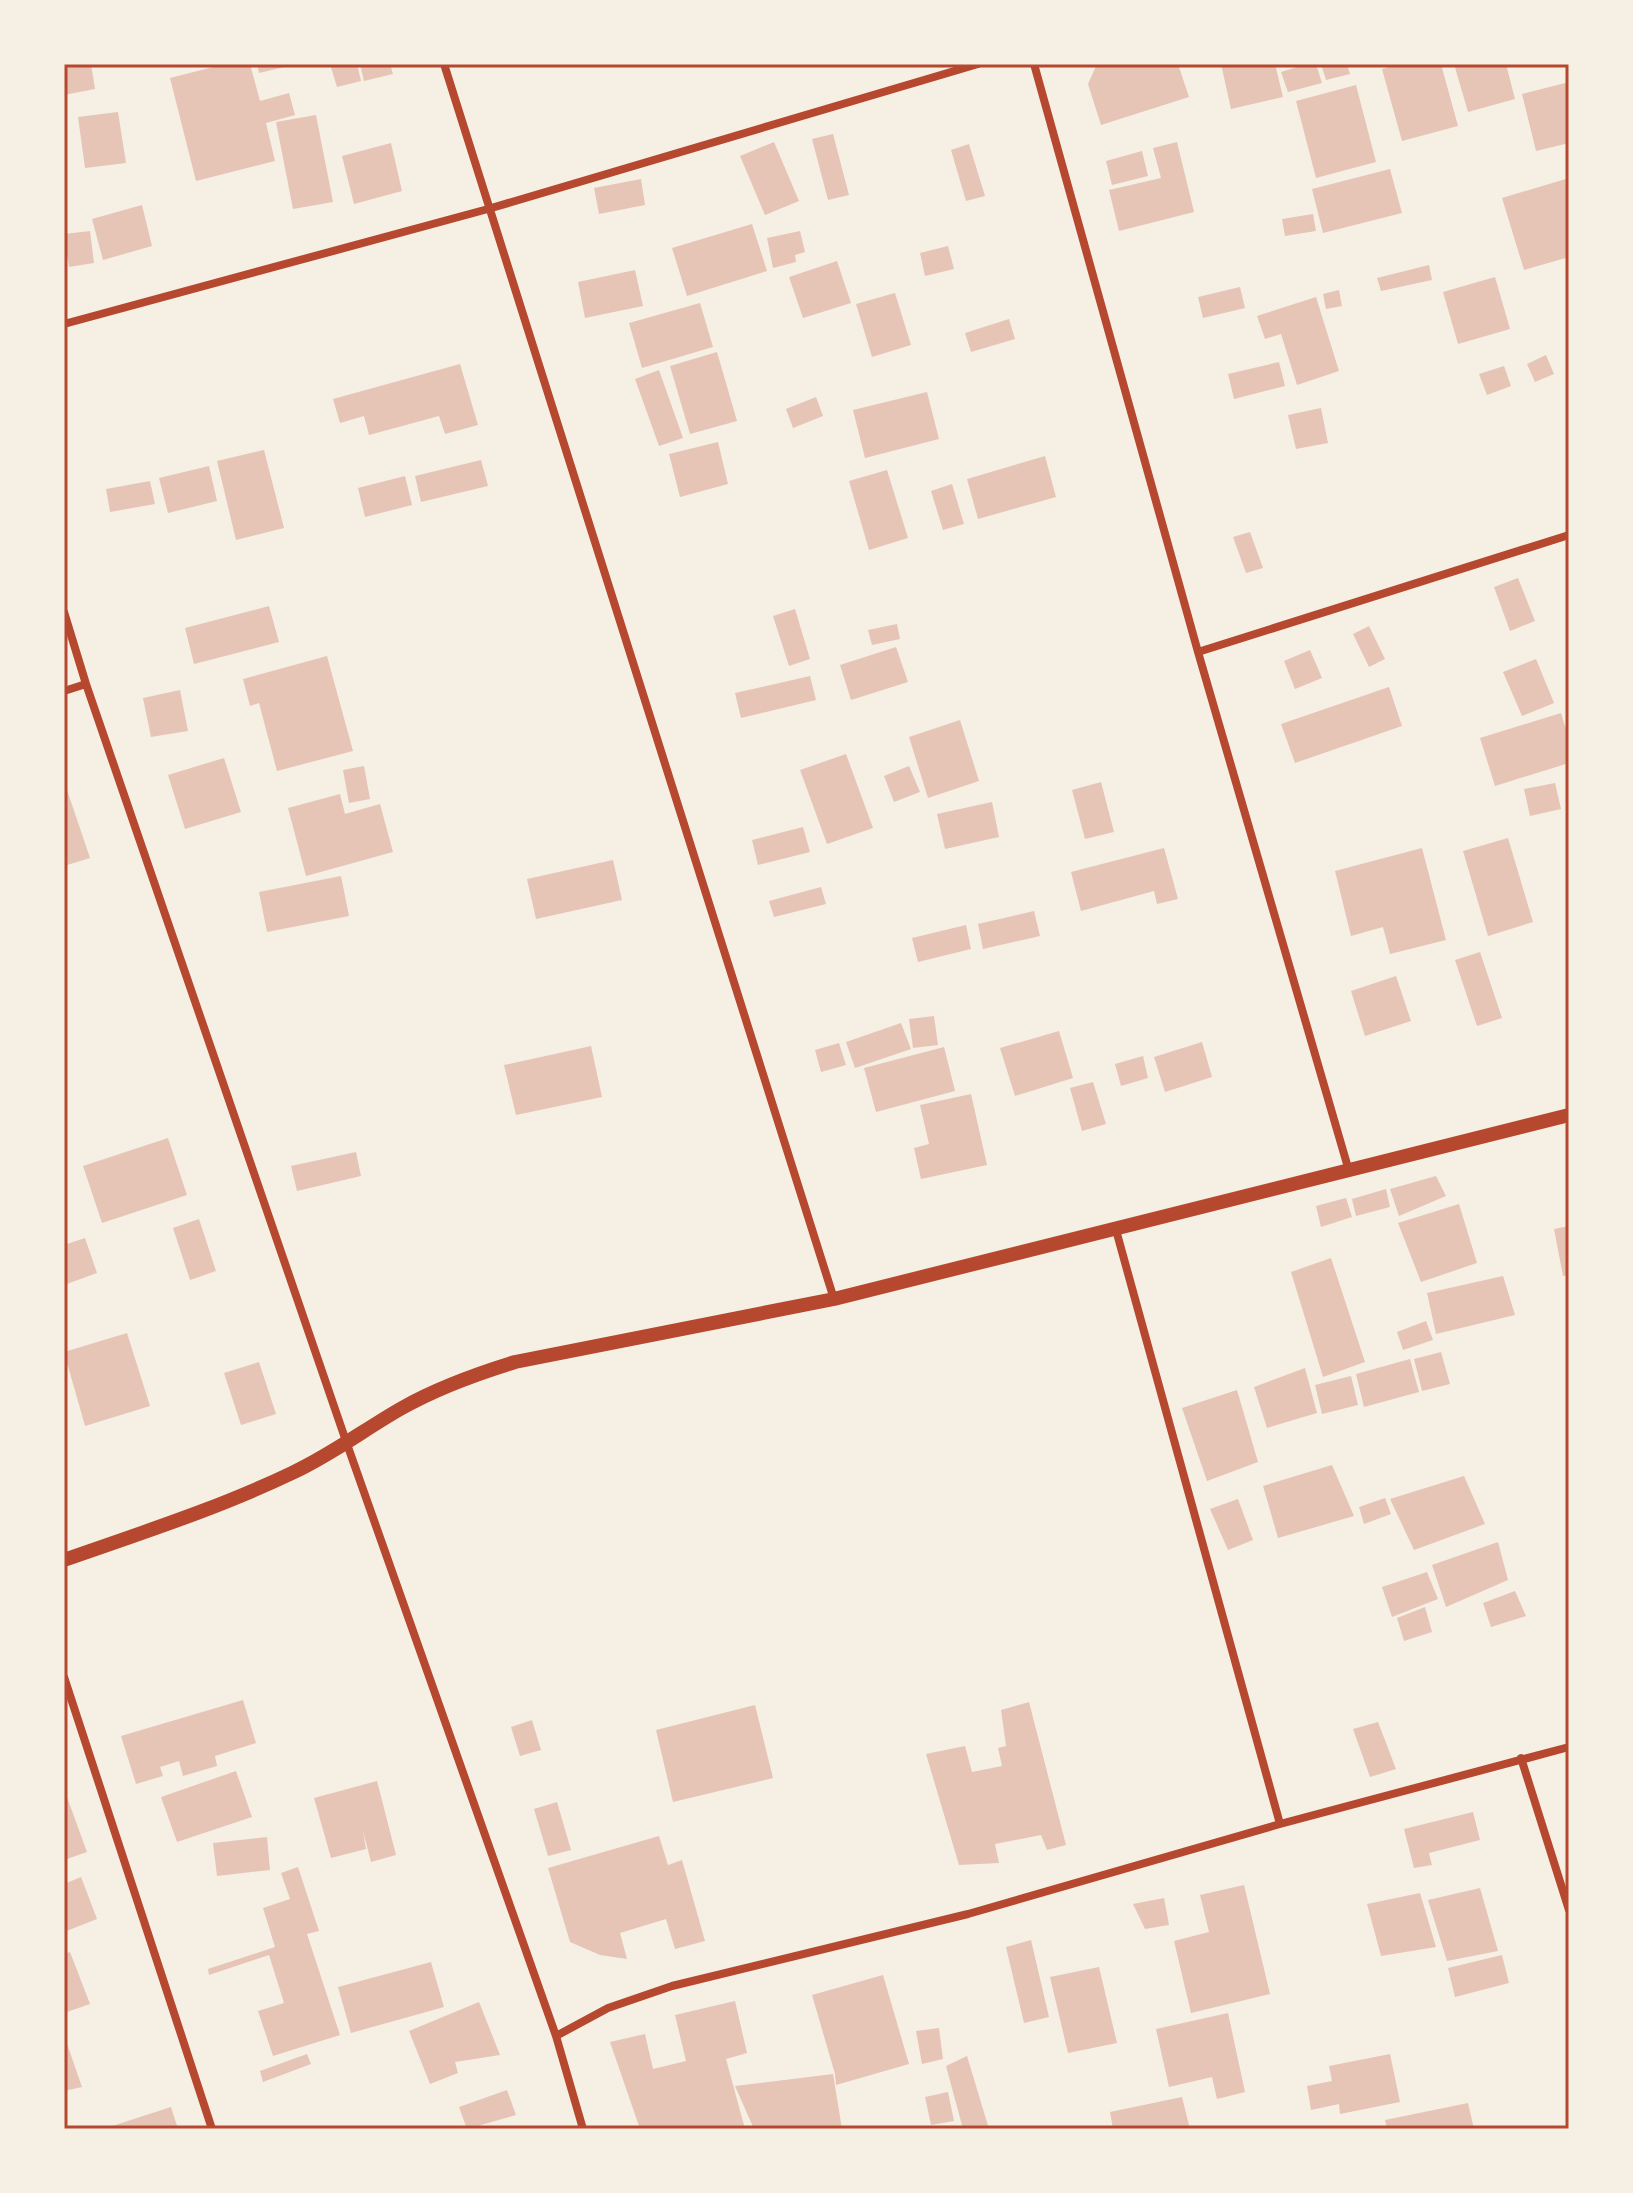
<svg xmlns="http://www.w3.org/2000/svg" width="1633" height="2193" font-family="Arial,sans-serif">
	<style>
		.building { fill: #e6c5b7 }
		.lines { fill: none; stroke-linecap: round; stroke-linejoin: round }
		.minor { stroke: #b5482f; stroke-width: 8 }
		.tertiary { stroke: #b5482f; stroke-width: 14 }
		.neatline { fill: none; stroke: #b5482f; stroke-width: 3 }
	</style>
	<rect width="100%" height="100%" fill="#f6efe4"/>
	<path class="building" d="M 64,64 L 91,64 L 95,89 L 64,95 Z
		M 225,64 L 250,64 L 260,101 L 289,93 L 295,115 L 266,123 L 275,161 L 196,181 L 170,78 Z
		M 257,64 L 292,64 L 293,65 L 259,73 Z
		M 330,64 L 357,64 L 361,81 L 337,87 Z
		M 360,64 L 390,64 L 393,74 L 364,81 Z
		M 1097,64 L 1178,64 L 1189,97 L 1101,125 L 1088,84 Z
		M 1221,64 L 1275,64 L 1283,97 L 1231,109 Z
		M 1307,64 L 1316,64 L 1322,83 L 1288,92 L 1281,72 Z
		M 1321,64 L 1347,64 L 1350,74 L 1326,80 Z
		M 1401,64 L 1441,64 L 1458,126 L 1402,141 L 1382,69 Z
		M 1454,64 L 1506,64 L 1515,99 L 1468,112 Z
		M 1569,82 L 1569,143 L 1536,151 L 1522,94 Z
		M 1356,85 L 1376,162 L 1316,178 L 1296,101 Z
		M 118,112 L 126,163 L 85,168 L 78,117 Z
		M 316,115 L 333,202 L 293,209 L 276,122 Z
		M 833,134 L 849,195 L 828,200 L 812,139 Z
		M 774,142 L 799,201 L 765,215 L 740,156 Z
		M 1177,142 L 1194,212 L 1119,231 L 1109,190 L 1161,178 L 1153,148 Z
		M 391,143 L 402,191 L 354,204 L 342,156 Z
		M 969,144 L 985,196 L 966,201 L 951,150 Z
		M 1142,151 L 1148,176 L 1112,185 L 1106,161 Z
		M 1390,169 L 1402,213 L 1323,233 L 1312,189 Z
		M 1569,178 L 1569,257 L 1524,270 L 1502,198 Z
		M 641,179 L 645,205 L 599,214 L 594,188 Z
		M 142,205 L 152,246 L 103,260 L 92,219 Z
		M 1313,214 L 1316,231 L 1285,236 L 1282,219 Z
		M 752,224 L 767,271 L 687,296 L 672,248 Z
		M 90,231 L 94,263 L 69,267 L 64,234 Z
		M 800,231 L 805,252 L 795,255 L 796,262 L 773,268 L 767,238 Z
		M 948,246 L 954,269 L 925,276 L 920,253 Z
		M 837,261 L 851,303 L 803,318 L 789,277 Z
		M 1429,265 L 1432,280 L 1381,291 L 1377,278 Z
		M 635,270 L 643,306 L 585,318 L 578,282 Z
		M 1495,277 L 1510,329 L 1458,344 L 1443,292 Z
		M 1240,287 L 1245,308 L 1203,318 L 1198,297 Z
		M 1339,290 L 1342,306 L 1326,309 L 1323,294 Z
		M 895,293 L 911,345 L 872,357 L 856,304 Z
		M 1316,297 L 1339,371 L 1297,385 L 1281,334 L 1265,339 L 1257,316 Z
		M 700,303 L 713,347 L 642,368 L 629,323 Z
		M 1009,319 L 1015,339 L 971,352 L 965,333 Z
		M 717,352 L 737,421 L 690,434 L 670,366 Z
		M 1546,355 L 1554,374 L 1535,382 L 1527,364 Z
		M 1279,362 L 1285,386 L 1234,399 L 1228,374 Z
		M 460,364 L 478,425 L 445,434 L 439,416 L 369,435 L 364,416 L 340,423 L 333,399 Z
		M 1504,366 L 1511,386 L 1487,395 L 1479,374 Z
		M 659,370 L 683,438 L 659,446 L 635,379 Z
		M 927,392 L 939,439 L 865,458 L 853,410 Z
		M 816,397 L 823,416 L 793,428 L 786,409 Z
		M 1321,408 L 1328,443 L 1296,449 L 1288,415 Z
		M 718,442 L 728,484 L 680,497 L 669,454 Z
		M 264,450 L 284,528 L 236,540 L 217,461 Z
		M 1045,456 L 1056,497 L 978,519 L 967,479 Z
		M 481,460 L 488,486 L 421,502 L 415,476 Z
		M 209,466 L 217,501 L 168,513 L 159,478 Z
		M 887,470 L 908,538 L 869,550 L 849,481 Z
		M 405,476 L 412,505 L 365,517 L 358,488 Z
		M 150,481 L 155,504 L 110,512 L 106,489 Z
		M 952,484 L 964,524 L 943,530 L 931,491 Z
		M 1250,532 L 1263,568 L 1246,573 L 1233,537 Z
		M 1518,578 L 1535,621 L 1510,631 L 1494,587 Z
		M 269,606 L 279,642 L 194,664 L 185,628 Z
		M 795,609 L 810,659 L 789,666 L 773,616 Z
		M 897,624 L 900,639 L 872,645 L 868,630 Z
		M 1369,626 L 1385,659 L 1369,667 L 1353,634 Z
		M 896,647 L 908,682 L 851,700 L 840,665 Z
		M 1310,650 L 1322,678 L 1295,689 L 1284,661 Z
		M 327,656 L 353,751 L 277,771 L 259,703 L 250,706 L 243,679 Z
		M 1536,659 L 1554,703 L 1522,716 L 1503,672 Z
		M 810,676 L 816,700 L 741,718 L 735,693 Z
		M 1389,687 L 1402,726 L 1295,763 L 1281,724 Z
		M 180,690 L 188,731 L 151,737 L 143,698 Z
		M 1561,713 L 1569,739 L 1569,763 L 1495,786 L 1480,738 Z
		M 960,720 L 979,781 L 928,798 L 909,737 Z
		M 846,754 L 873,828 L 827,844 L 800,770 Z
		M 224,758 L 241,812 L 185,829 L 168,775 Z
		M 364,766 L 370,799 L 349,803 L 343,770 Z
		M 909,766 L 920,792 L 894,802 L 884,776 Z
		M 64,781 L 90,858 L 64,866 Z
		M 1101,782 L 1114,832 L 1085,839 L 1072,790 Z
		M 1555,783 L 1561,809 L 1530,816 L 1524,789 Z
		M 340,794 L 345,814 L 380,804 L 393,852 L 306,876 L 288,808 Z
		M 992,802 L 999,837 L 945,849 L 937,814 Z
		M 803,827 L 810,852 L 758,865 L 752,840 Z
		M 1508,838 L 1533,922 L 1488,936 L 1463,851 Z
		M 1164,848 L 1178,899 L 1157,904 L 1154,891 L 1081,911 L 1071,872 Z
		M 1422,848 L 1446,940 L 1390,954 L 1383,927 L 1351,936 L 1335,871 Z
		M 613,860 L 622,900 L 536,919 L 527,879 Z
		M 341,876 L 349,916 L 267,932 L 259,892 Z
		M 821,887 L 826,904 L 774,917 L 769,901 Z
		M 1034,911 L 1040,936 L 983,949 L 978,924 Z
		M 966,925 L 971,949 L 918,962 L 912,938 Z
		M 1480,952 L 1502,1018 L 1477,1026 L 1455,960 Z
		M 1396,976 L 1411,1021 L 1365,1036 L 1351,991 Z
		M 934,1016 L 938,1045 L 913,1048 L 909,1019 Z
		M 901,1023 L 911,1049 L 855,1068 L 846,1042 Z
		M 1059,1031 L 1073,1078 L 1015,1096 L 1000,1048 Z
		M 1202,1042 L 1212,1077 L 1165,1092 L 1154,1057 Z
		M 839,1043 L 846,1065 L 821,1072 L 815,1050 Z
		M 591,1046 L 602,1097 L 516,1115 L 504,1065 Z
		M 944,1047 L 955,1091 L 876,1112 L 864,1068 Z
		M 1143,1056 L 1148,1078 L 1121,1086 L 1115,1064 Z
		M 1093,1082 L 1106,1124 L 1082,1131 L 1070,1088 Z
		M 971,1094 L 987,1165 L 921,1179 L 914,1148 L 929,1144 L 920,1105 Z
		M 168,1138 L 187,1195 L 102,1223 L 83,1166 Z
		M 356,1152 L 361,1176 L 297,1191 L 291,1166 Z
		M 1436,1176 L 1446,1196 L 1399,1216 L 1390,1189 Z
		M 1386,1189 L 1390,1207 L 1356,1216 L 1352,1199 Z
		M 1346,1198 L 1352,1217 L 1321,1227 L 1316,1206 Z
		M 1459,1204 L 1477,1263 L 1421,1282 L 1398,1223 Z
		M 199,1219 L 216,1271 L 190,1280 L 173,1228 Z
		M 1569,1226 L 1569,1275 L 1563,1276 L 1554,1229 Z
		M 85,1238 L 97,1273 L 64,1285 L 64,1245 Z
		M 1331,1258 L 1365,1362 L 1323,1377 L 1291,1272 Z
		M 1503,1276 L 1515,1315 L 1436,1334 L 1427,1293 Z
		M 1426,1321 L 1433,1340 L 1403,1350 L 1397,1332 Z
		M 127,1333 L 150,1406 L 85,1426 L 64,1352 Z
		M 1441,1352 L 1450,1384 L 1422,1391 L 1414,1359 Z
		M 1410,1359 L 1419,1392 L 1364,1407 L 1356,1374 Z
		M 259,1362 L 276,1414 L 241,1425 L 224,1373 Z
		M 1305,1368 L 1317,1413 L 1267,1428 L 1254,1387 Z
		M 1351,1376 L 1358,1405 L 1322,1414 L 1315,1385 Z
		M 1237,1390 L 1258,1462 L 1207,1481 L 1182,1408 Z
		M 1332,1465 L 1354,1516 L 1278,1538 L 1263,1486 Z
		M 1464,1476 L 1485,1524 L 1414,1550 L 1390,1499 Z
		M 1385,1498 L 1391,1514 L 1364,1524 L 1359,1507 Z
		M 1238,1499 L 1253,1540 L 1228,1550 L 1210,1509 Z
		M 1498,1542 L 1508,1580 L 1446,1607 L 1432,1565 Z
		M 1427,1572 L 1438,1599 L 1392,1617 L 1382,1587 Z
		M 1515,1591 L 1526,1616 L 1491,1627 L 1483,1603 Z
		M 1425,1607 L 1432,1632 L 1404,1641 L 1397,1618 Z
		M 243,1700 L 256,1743 L 215,1756 L 217,1766 L 183,1776 L 179,1761 L 160,1767 L 163,1776 L 136,1784 L 121,1736 Z
		M 1029,1702 L 1066,1845 L 1047,1850 L 1041,1835 L 995,1844 L 999,1863 L 959,1865 L 926,1754 L 965,1746 L 972,1772 L 1002,1766 L 998,1748 L 1006,1746 L 1001,1710 Z
		M 755,1705 L 773,1778 L 673,1802 L 656,1730 Z
		M 532,1720 L 541,1750 L 520,1756 L 511,1727 Z
		M 1378,1722 L 1396,1769 L 1370,1777 L 1353,1729 Z
		M 236,1771 L 252,1817 L 177,1842 L 161,1797 Z
		M 377,1781 L 396,1855 L 371,1862 L 363,1831 L 366,1849 L 331,1858 L 314,1798 Z
		M 67,1797 L 87,1852 L 64,1860 L 64,1798 Z
		M 557,1802 L 571,1850 L 548,1856 L 534,1809 Z
		M 1473,1812 L 1480,1840 L 1429,1853 L 1432,1865 L 1414,1868 L 1404,1829 Z
		M 659,1836 L 668,1865 L 682,1860 L 705,1941 L 675,1949 L 666,1919 L 620,1933 L 627,1959 L 600,1955 L 570,1942 L 548,1868 Z
		M 267,1837 L 270,1870 L 217,1876 L 213,1843 Z
		M 298,1867 L 319,1931 L 307,1934 L 340,2035 L 273,2056 L 258,2011 L 284,2003 L 269,1955 L 209,1975 L 208,1969 L 275,1947 L 263,1908 L 290,1899 L 281,1873 Z
		M 81,1877 L 97,1919 L 64,1932 L 64,1884 Z
		M 1244,1885 L 1270,1994 L 1191,2013 L 1174,1941 L 1209,1932 L 1200,1895 Z
		M 1480,1888 L 1498,1951 L 1447,1961 L 1428,1900 Z
		M 1420,1893 L 1436,1947 L 1381,1956 L 1367,1904 Z
		M 1164,1898 L 1169,1925 L 1145,1929 L 1133,1904 Z
		M 1031,1940 L 1049,2017 L 1024,2023 L 1006,1947 Z
		M 70,1952 L 90,2004 L 64,2013 L 64,1954 Z
		M 1502,1955 L 1509,1983 L 1455,1997 L 1448,1968 Z
		M 431,1962 L 444,2007 L 351,2033 L 338,1987 Z
		M 1099,1967 L 1117,2043 L 1068,2053 L 1050,1977 Z
		M 883,1975 L 909,2064 L 836,2085 L 835,2074 L 812,1995 Z
		M 735,2001 L 747,2053 L 726,2059 L 745,2129 L 640,2129 L 610,2042 L 645,2034 L 653,2069 L 686,2061 L 675,2015 Z
		M 479,2002 L 500,2055 L 455,2062 L 458,2073 L 430,2084 L 409,2031 Z
		M 1228,2013 L 1245,2092 L 1217,2099 L 1212,2077 L 1169,2087 L 1156,2029 Z
		M 939,2028 L 943,2059 L 922,2064 L 916,2031 Z
		M 64,2035 L 82,2087 L 64,2091 Z
		M 307,2054 L 311,2064 L 263,2082 L 260,2071 Z
		M 1390,2054 L 1400,2102 L 1340,2114 L 1339,2104 L 1311,2110 L 1307,2086 L 1332,2081 L 1329,2066 Z
		M 967,2056 L 989,2129 L 963,2129 L 946,2066 Z
		M 833,2074 L 842,2129 L 754,2129 L 735,2086 Z
		M 507,2090 L 516,2115 L 467,2129 L 459,2107 Z
		M 948,2092 L 954,2121 L 931,2125 L 925,2097 Z
		M 1182,2097 L 1190,2129 L 1113,2129 L 1110,2112 Z
		M 1468,2103 L 1474,2129 L 1387,2129 L 1385,2120 Z
		M 171,2107 L 178,2129 L 106,2129 L 106,2128 Z"/>
	<g class="lines">
		<path class="minor" d="M 444,64 L 834,1299
			M 1034,64 L 1198,652 L 1349,1171
			M 64,324 L 488,209 L 978,64
			M 64,612 L 86,684 L 347,1444 L 556,2036 L 583,2129
			M 1198,652 L 1569,535
			M 64,691 L 86,684
			M 1116,1230 L 1280,1824
			M 64,1677 L 212,2129
			M 1521,1758 L 1569,1910
			M 556,2036 L 608,2008 L 672,1986 L 968,1914 L 1280,1824 L 1569,1747"/>
		<path class="tertiary" d="M 64,1560 C 141,1533 219,1508 292,1473 C 331,1455 365,1429 402,1408 C 437,1388 476,1374 515,1362 L 834,1299 L 1569,1115"/>
	</g>
	<rect width="1633" height="2193" fill="none" stroke="#f6efe4" stroke-width="132"/>
	<rect x="66" y="66" width="1501" height="2061" class="neatline"/>
</svg>
